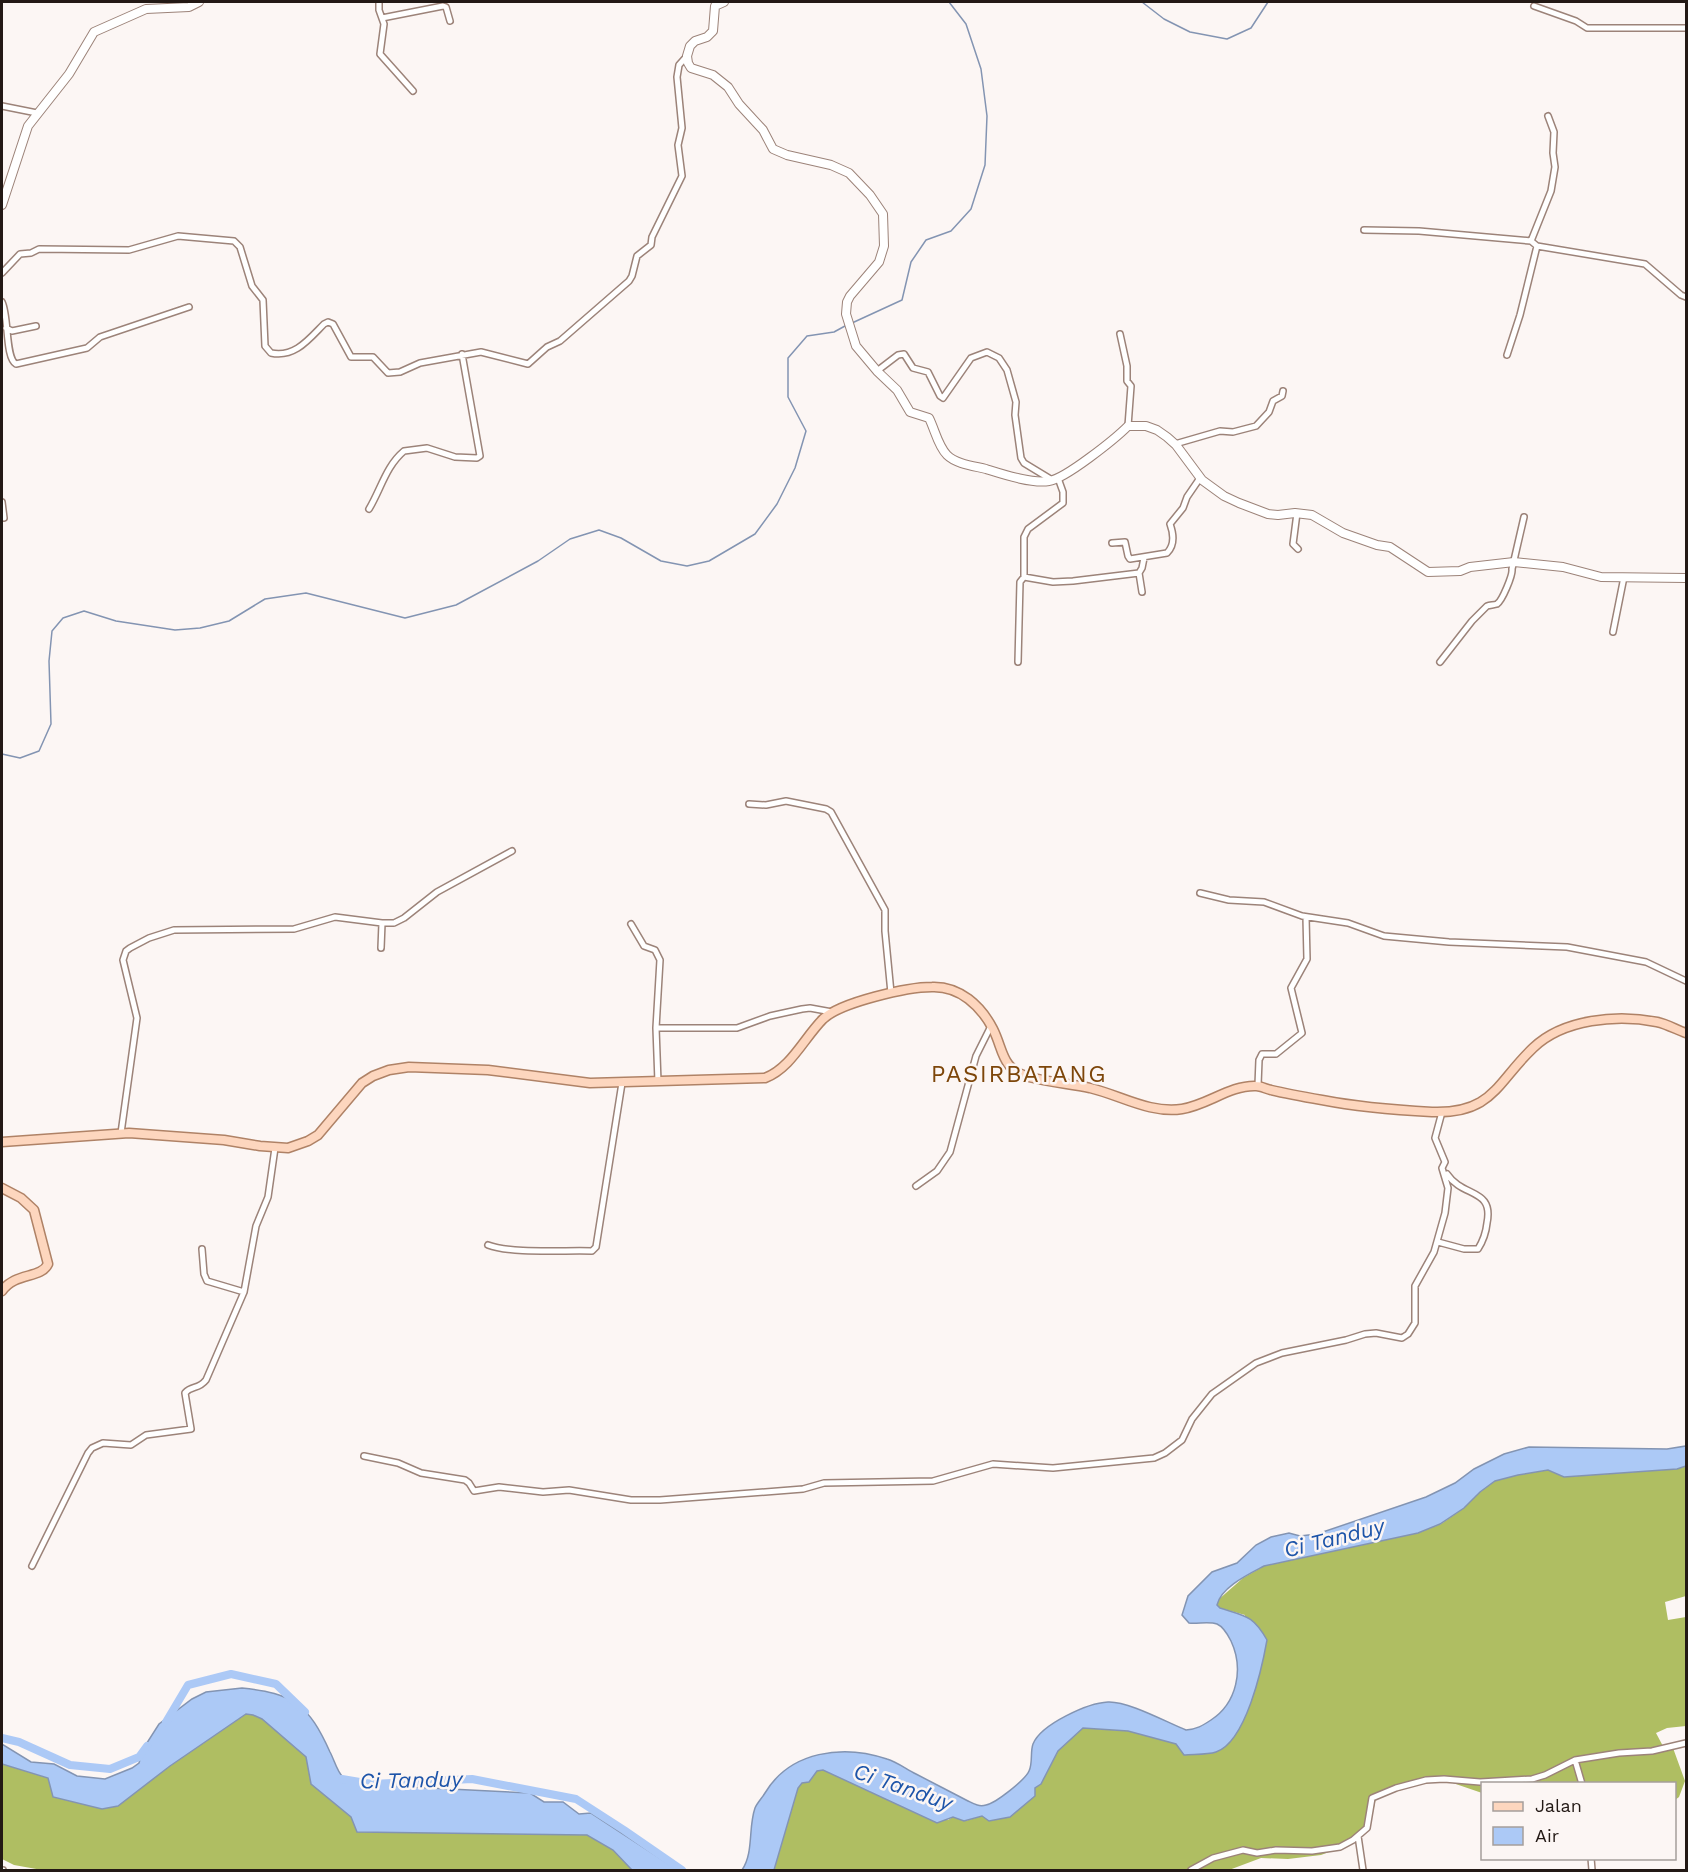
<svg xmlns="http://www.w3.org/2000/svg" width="1688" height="1872" font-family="'Work Sans',sans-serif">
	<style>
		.forest { fill: #afbe62 }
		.water { fill: #acc9f6; stroke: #8394b2; stroke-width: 1.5 }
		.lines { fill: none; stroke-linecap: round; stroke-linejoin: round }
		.stream { stroke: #8394b2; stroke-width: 1.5 }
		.river { stroke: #acc9f6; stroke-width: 8 }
		.street-casing { stroke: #9c8379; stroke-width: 8 }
		.secondary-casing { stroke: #9c8379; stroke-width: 10 }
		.primary-casing { stroke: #af8266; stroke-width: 11 }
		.street { stroke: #fff; stroke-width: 5 }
		.secondary { stroke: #fff; stroke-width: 8 }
		.primary { stroke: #fdd6be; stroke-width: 8 }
		.labels { text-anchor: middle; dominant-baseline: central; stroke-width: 5; stroke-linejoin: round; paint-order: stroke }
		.water-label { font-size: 22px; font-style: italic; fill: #1d54a9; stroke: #fcf6f4 }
		.quarter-label { font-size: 24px; letter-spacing: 1.5px; fill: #7d460a; stroke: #fcf6f4 }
	</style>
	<rect width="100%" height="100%" fill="#fcf6f4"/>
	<path class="forest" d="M 1686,1466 L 1686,1596 L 1665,1602 L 1668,1620 L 1686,1617 L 1686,1726 L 1667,1728 L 1656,1733 L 1665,1750 L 1673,1748 L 1685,1781 L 1679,1797 L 1675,1800 L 1674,1784 L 1482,1784 L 1482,1793 L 1447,1781 L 1430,1781 L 1376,1798 L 1370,1827 L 1350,1844 L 1321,1855 L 1288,1859 L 1261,1858 L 1229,1870 L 774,1870 L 798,1788 L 802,1783 L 809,1782 L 817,1771 L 823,1770 L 948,1820 L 953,1817 L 965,1821 L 982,1816 L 1041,1784 L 1058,1751 L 1083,1728 L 1128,1731 L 1177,1744 L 1231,1741 L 1245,1615 L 1220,1608 L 1217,1605 L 1218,1600 L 1243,1578 L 1264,1566 L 1418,1533 L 1441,1524 L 1464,1508 L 1480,1492 L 1495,1481 L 1518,1475 L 1548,1470 L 1564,1477 L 1677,1469 Z
		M 246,1714 L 253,1715 L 262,1719 L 306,1757 L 311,1784 L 351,1817 L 357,1832 L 587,1835 L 613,1850 L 632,1870 L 42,1870 L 14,1865 L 2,1859 L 2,1764 L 48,1778 L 102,1809 L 118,1806 L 170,1766 Z"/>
	<path class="water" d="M 1686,1446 L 1686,1466 L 1677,1469 L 1564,1477 L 1548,1470 L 1518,1475 L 1495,1481 L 1480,1492 L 1464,1508 L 1440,1524 L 1418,1533 L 1264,1566 C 1249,1574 1221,1587 1217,1605 L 1220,1608 C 1245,1616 1253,1615 1267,1640 C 1262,1668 1246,1742 1216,1752 C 1207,1755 1193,1754 1184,1755 L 1176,1744 L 1128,1731 L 1083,1728 L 1058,1751 L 1041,1784 L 1035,1788 L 1035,1796 L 1010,1817 L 989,1821 L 982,1816 L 964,1821 L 953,1817 L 937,1823 L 823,1770 L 817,1771 L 809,1782 L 802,1783 L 798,1788 L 774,1870 L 742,1870 C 754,1852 748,1828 755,1808 C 757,1803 762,1798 765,1793 C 790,1751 843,1744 887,1759 C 897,1762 906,1769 916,1774 C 933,1783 951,1792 968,1801 C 974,1804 979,1807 986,1805 C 996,1803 1025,1780 1029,1771 C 1033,1763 1030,1752 1033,1744 C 1041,1724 1088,1703 1108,1702 C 1128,1701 1166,1722 1186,1730 C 1197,1729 1202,1726 1211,1720 C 1237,1703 1244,1669 1231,1641 C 1228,1635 1224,1627 1217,1624 C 1209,1621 1198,1624 1189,1623 L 1182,1615 L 1188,1596 L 1212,1572 L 1237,1563 L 1256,1545 L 1271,1537 L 1289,1533 L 1300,1536 L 1317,1534 L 1426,1497 L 1455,1483 L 1474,1469 L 1504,1454 L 1529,1447 L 1667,1449 Z
		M 242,1688 C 293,1693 309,1705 330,1752 C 334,1759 337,1772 343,1777 C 351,1782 361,1783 370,1785 L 530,1793 L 544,1802 L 563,1802 L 579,1814 L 591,1813 L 678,1870 L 685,1870 L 632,1870 L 613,1850 L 587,1835 L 357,1832 L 351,1817 L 311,1784 L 306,1757 L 262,1719 L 253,1715 L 246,1714 L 170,1766 L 118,1806 L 102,1809 L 53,1797 L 48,1778 L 2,1764 L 2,1744 L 31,1762 L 54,1764 L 77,1776 L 105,1779 L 132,1768 L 139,1763 L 143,1749 L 159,1724 L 192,1699 L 206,1692 Z"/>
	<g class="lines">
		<path class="stream" d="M 1142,2 L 1164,19 L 1190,32 L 1227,39 L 1251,28 L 1268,2
			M 852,323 L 902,300 L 911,262 L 926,240 L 951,231 L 971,209 L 985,165 L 987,116 L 981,69 L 966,24 L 949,2
			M 2,754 L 20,758 L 39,751 L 51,724 L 49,661 L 52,631 L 63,618 L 84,611 L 116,621 L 175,630 L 200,628 L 229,621 L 265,599 L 306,593 L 405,618 L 456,605 L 538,561 L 570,539 L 599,530 L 621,538 L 661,561 L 687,566 L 709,561 L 755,534 L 777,504 L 795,468 L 806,431 L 788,397 L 788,358 L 807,336 L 834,332 L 845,326"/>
		<path class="river" d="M 166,1722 L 188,1685 L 231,1674 L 276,1684 L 305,1712
			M 2,1738 L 19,1742 L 70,1765 L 110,1769 L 139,1757 L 147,1746
			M 342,1779 L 372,1784 L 472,1779 L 576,1799 L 624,1830 L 682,1870"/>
		<defs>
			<path id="street" d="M 379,2 L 379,10 L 384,24 L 380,54 L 413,91
				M 1534,6 L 1576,21 L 1587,28 L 1686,28
				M 382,18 L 443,6 L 446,7 L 450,21
				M 2,106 L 37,113
				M 1364,230 L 1419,231 L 1531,241 L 1537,246 L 1645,264 L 1681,295 L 1686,297
				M 1531,241 L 1551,191 L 1555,167 L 1553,153 L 1554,132 L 1548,116
				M 2,273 L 20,254 L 31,253 L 39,249 L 129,250 L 178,236 L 234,241 L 240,247 L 252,286 L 263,300 L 265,346 L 271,353 C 295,358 309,339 324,324 L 328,322 L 333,324 L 351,357 L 373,357 L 388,373 L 400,372 L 420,363 L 481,352 L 528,364 L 547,347 L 560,341 L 629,281 L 632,276 L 637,256 L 651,245 L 652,237 L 682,176 L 678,145 L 682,128 L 677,77 L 679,65 L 687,56
				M 2,302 C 9,316 5,358 16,364 L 87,348 L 100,337 L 189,307
				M 6,328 L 12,331 L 36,326
				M 1120,334 L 1127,366 L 1127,381 L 1131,386 L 1128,426
				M 1507,355 L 1520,315 L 1537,246
				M 877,371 L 898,355 L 904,354 L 913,368 L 928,372 L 940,396 L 943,398 L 971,358 L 987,352 L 999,358 L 1007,370 L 1016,402 L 1015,415 L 1021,458 L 1024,463 L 1052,480
				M 1175,444 L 1220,431 L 1233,432 L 1256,426 L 1269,412 L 1273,401 L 1282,396 L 1283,391
				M 2,502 L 4,518
				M 369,509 C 381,489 386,466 404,451 L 427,448 L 455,457 L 477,458 L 480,456 L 462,354
				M 1297,513 L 1293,544 L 1298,549
				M 1112,543 L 1125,542 L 1128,556 L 1130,559 L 1167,553 C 1175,545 1174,535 1170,524 L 1183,508 L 1187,497 L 1200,478
				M 1139,573 L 1142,568 L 1144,558
				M 1024,577 L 1024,537 L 1028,529 L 1063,503 L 1063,492 L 1058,478
				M 1613,632 L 1624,577
				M 1018,662 L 1020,582 L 1024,577 L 1053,582 L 1073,581 L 1139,573 L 1142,592
				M 1440,662 L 1472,621 L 1487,606 C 1490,605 1494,605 1497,604 C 1502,601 1513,575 1512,569 L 1524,517
				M 749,804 L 766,805 L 786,801 L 826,809 L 831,812 L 885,910 L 885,931 L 891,993
				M 1200,893 L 1229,900 L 1264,902 L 1302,916 L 1348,923 L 1384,936 L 1449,942 L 1567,947 L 1646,962 L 1686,981
				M 631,924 L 644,946 L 655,950 L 660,960 L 656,1028 L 658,1082
				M 381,948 L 382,923
				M 656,1028 L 737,1028 L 770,1016 L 802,1009 L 810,1008 L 832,1012
				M 1258,1085 L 1259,1060 L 1262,1054 L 1276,1054 L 1302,1033 L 1291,988 L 1307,959 L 1306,917
				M 121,1133 L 137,1018 L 123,960 L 126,951 L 130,948 L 149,938 L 174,930 L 294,929 L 335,917 L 382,923 L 394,923 L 404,918 L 437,892 L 512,851
				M 916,1186 L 937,1171 L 950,1152 L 976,1056 L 991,1026
				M 1438,1242 L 1464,1249 L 1478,1249 C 1483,1241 1486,1233 1487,1223 C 1494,1188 1463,1198 1447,1174
				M 488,1245 C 511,1254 565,1250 592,1251 L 596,1247 L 622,1083
				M 202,1249 L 204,1274 L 207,1281 L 244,1292
				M 364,1456 L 398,1463 L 421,1473 L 465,1480 L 469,1483 L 474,1491 L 499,1487 L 543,1492 L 569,1490 L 631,1500 L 660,1500 L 803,1489 L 824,1483 L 933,1481 L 993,1464 L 1053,1468 L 1154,1458 L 1165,1453 L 1182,1440 L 1192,1419 L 1212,1394 L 1256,1363 L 1282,1353 L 1346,1340 L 1365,1334 L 1376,1333 L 1402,1338 L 1408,1334 L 1415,1323 L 1415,1286 L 1434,1252 L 1445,1213 L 1448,1188 L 1442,1168 L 1445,1162 L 1435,1138 L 1442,1112
				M 32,1566 L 88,1453 L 92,1448 L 103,1443 L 131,1445 L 146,1435 L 191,1429 L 185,1393 C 192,1385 198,1390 206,1380 L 244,1292 L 256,1226 L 268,1197 L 275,1148
				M 1575,1760 L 1582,1784
				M 1358,1836 L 1363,1870
				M 1591,1858 L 1592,1870
				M 2,1870 L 3,1870
				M 1191,1870 L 1213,1858 L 1243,1850 L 1257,1853 L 1276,1850 L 1312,1851 L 1340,1847 L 1353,1840 L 1367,1828 L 1372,1798 L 1396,1788 L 1426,1780 L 1444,1779 L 1480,1782 L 1532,1779 L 1545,1775 L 1575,1760 L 1619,1753 L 1652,1751 L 1686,1743"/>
			<path id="secondary" d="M 724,2 L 715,6 L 713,31 L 707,37 L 695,41 L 690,46 L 687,56 L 688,63 L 691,68 L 713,75 L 728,87 L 739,104 L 763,130 L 773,149 L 787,155 L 831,165 L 849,173 L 870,195 L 883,214 L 884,246 L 879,262 L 850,296 L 847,302 L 846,314 L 856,346 L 877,371 L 897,390 L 910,412 L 929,418 C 935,430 938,446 947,455 C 956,464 974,466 986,469 C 1002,474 1032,484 1049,481 C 1065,479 1115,439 1128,426 L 1146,426 L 1157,430 L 1167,437 L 1176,445 L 1202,480 L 1224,496 L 1239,503 L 1268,514 L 1278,515 L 1295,513 L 1312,515 L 1343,533 L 1377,545 L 1390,547 L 1428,572 L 1460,571 L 1470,567 L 1514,562 L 1563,567 L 1601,577 L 1686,578
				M 2,205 L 28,126 L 69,74 L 94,32 L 146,9 L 189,7 L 199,2"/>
			<path id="primary" d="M 2,1142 L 129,1133 L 224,1140 L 260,1146 L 288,1148 L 308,1141 L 318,1135 L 362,1083 L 373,1076 L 389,1070 L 409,1067 L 488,1070 L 590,1083 L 765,1078 C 791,1068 804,1038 823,1019 C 841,1002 908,987 932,987 C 960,986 981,1006 993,1029 C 1004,1051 1001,1069 1029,1077 C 1049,1082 1070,1084 1090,1088 C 1120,1095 1150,1114 1182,1109 C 1208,1105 1230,1085 1256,1086 C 1261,1086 1266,1089 1271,1090 C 1288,1094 1305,1097 1322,1100 C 1358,1107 1395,1110 1432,1112 C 1493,1114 1496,1083 1533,1048 C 1563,1019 1617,1014 1657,1022 C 1667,1024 1677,1030 1686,1033
				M 2,1188 L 21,1198 L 34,1210 L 48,1264 C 41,1279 15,1272 2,1291"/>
		</defs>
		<use href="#street" class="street-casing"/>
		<use href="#secondary" class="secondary-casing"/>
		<use href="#primary" class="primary-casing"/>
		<use href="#street" class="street"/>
		<use href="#secondary" class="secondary"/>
		<use href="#primary" class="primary"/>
	</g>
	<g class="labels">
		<g class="water-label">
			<text transform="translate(1334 1538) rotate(-14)">Ci Tanduy</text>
			<text transform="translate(411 1780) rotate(-1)">Ci Tanduy</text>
			<text transform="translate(903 1787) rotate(19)">Ci Tanduy</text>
		</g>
		<g class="quarter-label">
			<text x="1019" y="1074">PASIRBATANG</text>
		</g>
	</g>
	<rect width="1688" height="1872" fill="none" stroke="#231915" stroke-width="6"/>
	<rect x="1481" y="1782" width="195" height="78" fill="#fcf6f4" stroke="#a59e9b" stroke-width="1.5"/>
	<rect x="1493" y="1802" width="30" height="9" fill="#fdd6be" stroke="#a59e9b" stroke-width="1.5"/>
	<text x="1535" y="1812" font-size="18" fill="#231915">Jalan</text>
	<rect x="1493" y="1827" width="30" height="18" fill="#acc9f6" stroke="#a59e9b" stroke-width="1.5"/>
	<text x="1535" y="1842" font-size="18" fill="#231915">Air</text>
</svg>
